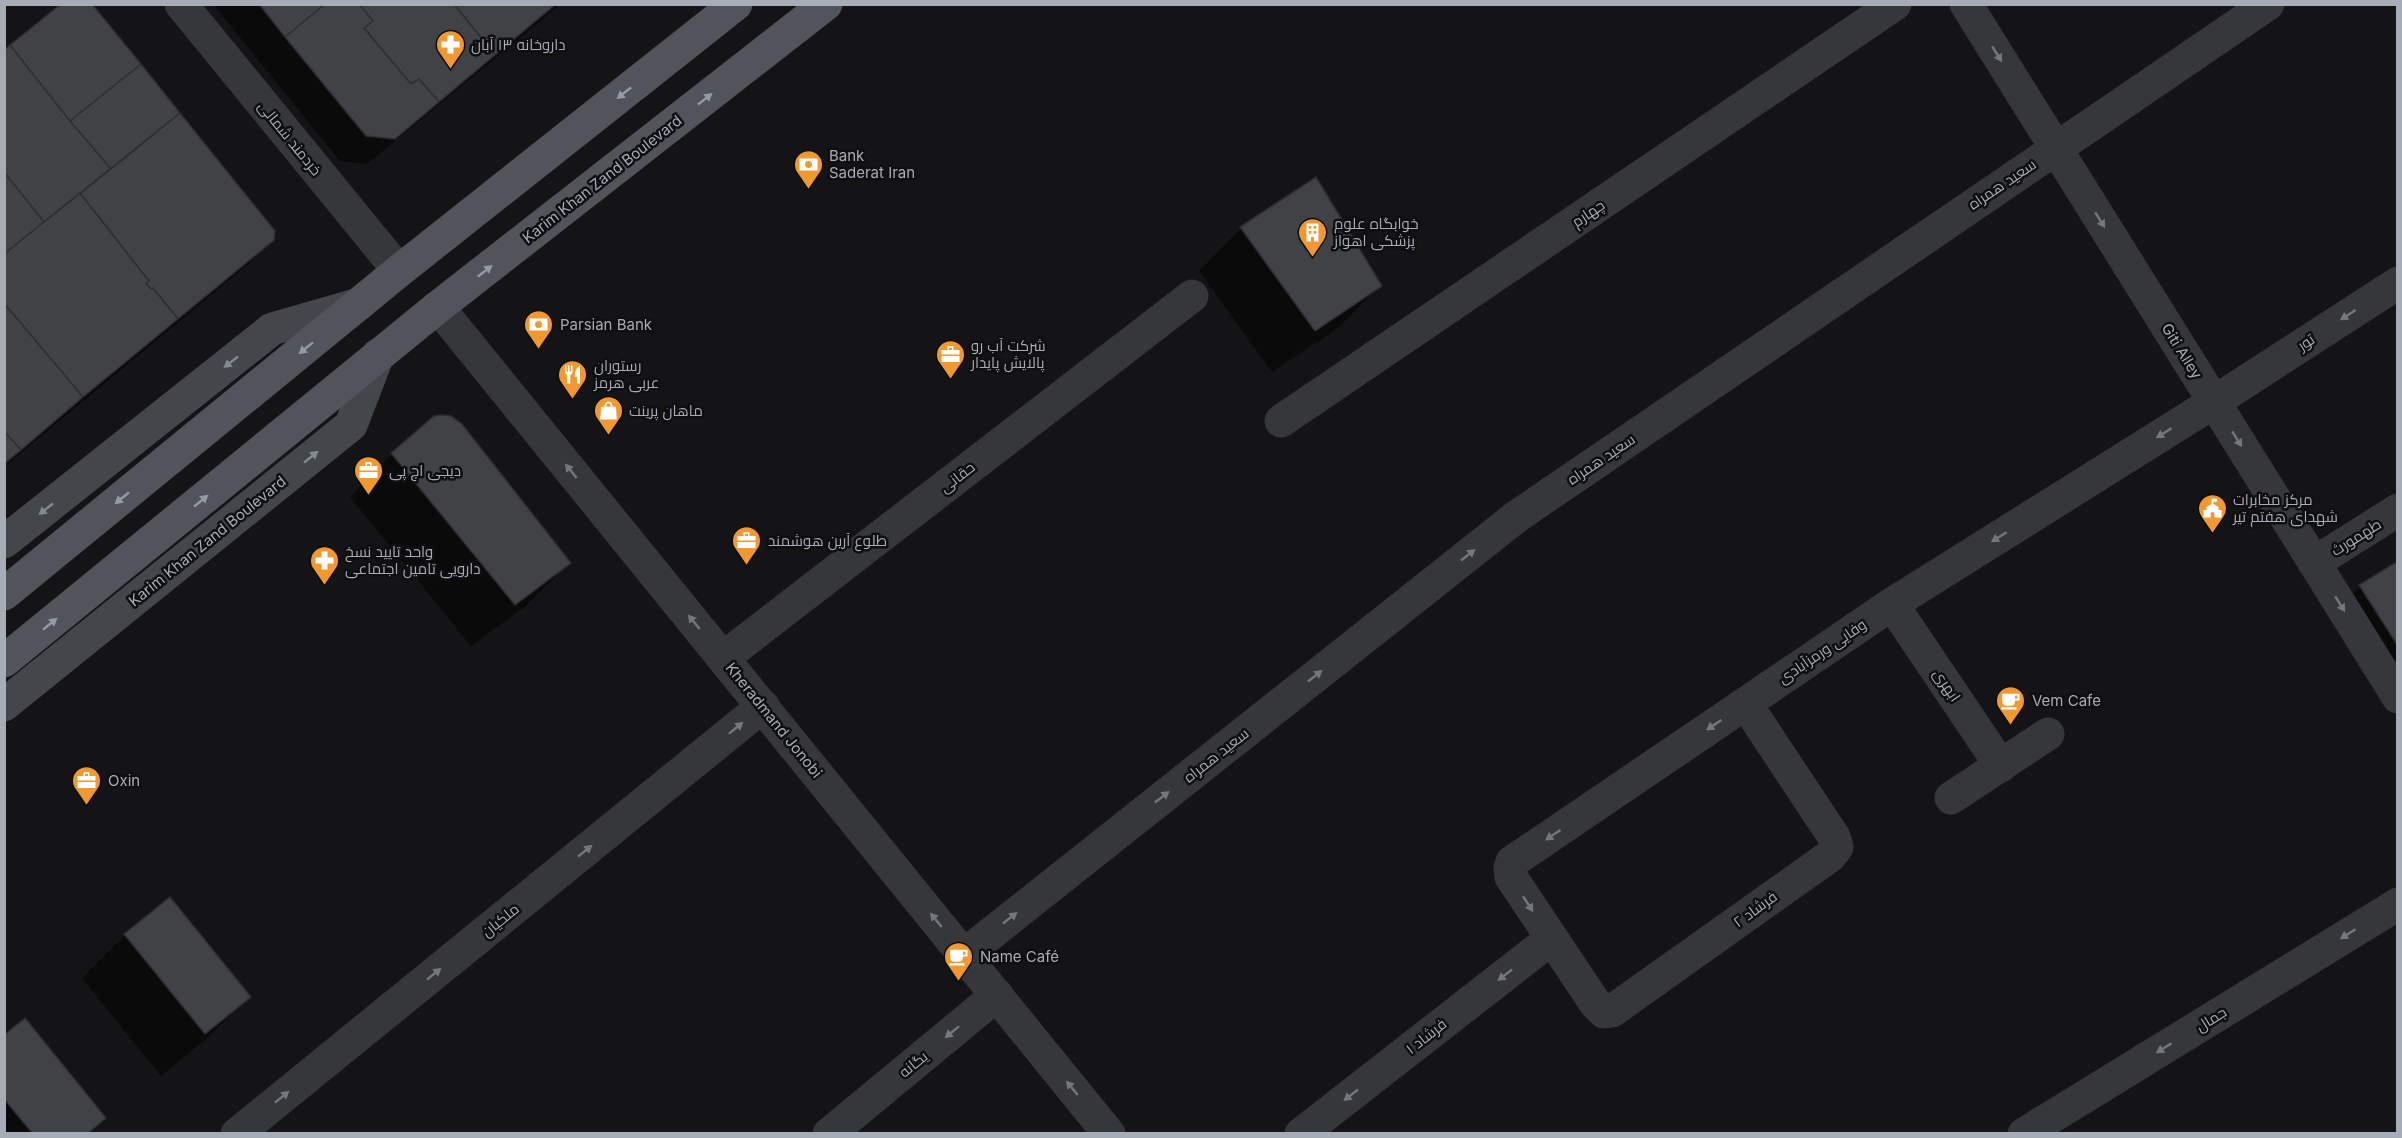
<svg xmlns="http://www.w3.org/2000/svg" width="2402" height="1138" font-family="Inter,Cairo,sans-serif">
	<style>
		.shadow { fill: #0007 }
		.building { fill: #404246; stroke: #2e2e32; stroke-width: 1.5 }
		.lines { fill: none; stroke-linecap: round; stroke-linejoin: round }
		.minor { stroke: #35373b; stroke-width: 33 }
		.tertiary { stroke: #35373b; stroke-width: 33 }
		.secondary { stroke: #43464b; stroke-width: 33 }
		.primary { stroke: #51545a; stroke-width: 33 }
		.oneway { fill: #73787f }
		.oneway2 { fill: #959ba4 }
		.oneway3 { fill: #838991 }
		.labels { text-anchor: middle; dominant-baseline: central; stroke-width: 5; stroke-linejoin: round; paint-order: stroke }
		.poi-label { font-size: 15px; fill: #a6adb6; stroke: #0f0f11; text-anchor: start }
		.street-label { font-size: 15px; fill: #a6adb6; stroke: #0f0f11 }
	</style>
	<rect width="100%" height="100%" fill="#141416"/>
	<path class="shadow" d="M 213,4 L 561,4 L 367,164 L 340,161 Z
		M 4,52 L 273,239 L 246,266 L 4,467 Z
		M 1241,228 L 1380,286 L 1337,329 L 1272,372 L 1199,271 Z
		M 392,454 L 569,563 L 526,606 L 471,646 L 350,497 Z
		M 2398,562 L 2398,700 L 2333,613 L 2360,587 Z
		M 170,899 L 249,997 L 206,1039 L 161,1076 L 82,978 L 125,935 Z
		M 4,1037 L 104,1118 L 88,1134 L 4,1134 Z"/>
	<path class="building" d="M 61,4 L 92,4 L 141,64 L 70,121 L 10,45 Z
		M 259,4 L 325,4 L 285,37 Z
		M 325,4 L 359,4 L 373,21 L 364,28 L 411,84 L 419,79 L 439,102 L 395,139 L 366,136 L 285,37 Z
		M 359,4 L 454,4 L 495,55 L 439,102 L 419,79 L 411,84 L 364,28 L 373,21 Z
		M 454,4 L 556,4 L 495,55 Z
		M 10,45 L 70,121 L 111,169 L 44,222 L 4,172 L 4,50 Z
		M 141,64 L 180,113 L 111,169 L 70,121 Z
		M 180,113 L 275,231 L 274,240 L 178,319 L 153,288 L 151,289 L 146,283 L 149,281 L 80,193 Z
		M 4,172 L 44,222 L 4,254 Z
		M 1316,177 L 1382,286 L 1315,331 L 1240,227 Z
		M 80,193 L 149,281 L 146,283 L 151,289 L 153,288 L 178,319 L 83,397 L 4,303 L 4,254 Z
		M 4,303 L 83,397 L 21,450 L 4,431 Z
		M 442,415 L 451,416 L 462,424 L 571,563 L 515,605 L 391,453 L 434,416 Z
		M 4,431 L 21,450 L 4,464 Z
		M 2398,561 L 2398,646 L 2359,585 Z
		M 170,897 L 251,997 L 205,1034 L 124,934 Z
		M 25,1018 L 106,1118 L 87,1134 L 33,1134 L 4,1099 L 4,1035 Z"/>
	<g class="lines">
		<path class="minor" d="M 1966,4 L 2398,697
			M 1281,421 L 1895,4
			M 2314,563 L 2398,510
			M 1892,604 L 2001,766
			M 723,658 L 1192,296
			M 1746,704 L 1834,837 L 1837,847 L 1830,856 L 1612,1011 L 1604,1012 L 1595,1003 L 1511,877 L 1510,868 L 1512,862 L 1892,604 L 2214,402 L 2398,283
			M 1951,798 L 2048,734
			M 964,955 L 1516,517 L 2268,4
			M 237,1134 L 763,706
			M 829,1134 L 997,995
			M 1301,1134 L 1551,939
			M 2024,1134 L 2398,904"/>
		<path class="tertiary" d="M 181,4 L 399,271
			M 438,307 L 1109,1134"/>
		<path class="secondary" d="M 4,542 L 272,329 L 359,304
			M 4,705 L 351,425 L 378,355"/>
		<path class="primary" d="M 4,594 L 399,271 L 736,4
			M 4,661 L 438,307 L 826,4"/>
	</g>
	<defs><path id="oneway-solid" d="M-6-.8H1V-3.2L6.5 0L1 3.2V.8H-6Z" transform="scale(1.5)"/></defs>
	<g class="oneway">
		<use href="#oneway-solid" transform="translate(1997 54) rotate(58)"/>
		<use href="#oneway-solid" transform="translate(2100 220) rotate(58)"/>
		<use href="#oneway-solid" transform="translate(2348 315) rotate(147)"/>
		<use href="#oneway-solid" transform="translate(2164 433) rotate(148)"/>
		<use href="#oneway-solid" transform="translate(2237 439) rotate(58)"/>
		<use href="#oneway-solid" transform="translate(571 471) rotate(-129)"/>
		<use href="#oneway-solid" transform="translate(1999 537) rotate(148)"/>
		<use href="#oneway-solid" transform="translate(1468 555) rotate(-38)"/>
		<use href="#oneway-solid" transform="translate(2340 604) rotate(58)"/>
		<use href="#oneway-solid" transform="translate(694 622) rotate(-129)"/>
		<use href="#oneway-solid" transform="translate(1315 676) rotate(-38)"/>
		<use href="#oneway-solid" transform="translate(1714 725) rotate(146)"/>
		<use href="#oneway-solid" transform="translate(736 728) rotate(-39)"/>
		<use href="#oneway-solid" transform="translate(1162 797) rotate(-38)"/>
		<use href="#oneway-solid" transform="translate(1553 835) rotate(146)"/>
		<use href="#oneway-solid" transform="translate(585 851) rotate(-39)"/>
		<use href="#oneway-solid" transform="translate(1528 904) rotate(57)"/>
		<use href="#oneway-solid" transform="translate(1010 918) rotate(-38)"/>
		<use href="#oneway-solid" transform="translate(936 920) rotate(-129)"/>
		<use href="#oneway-solid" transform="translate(2348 934) rotate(148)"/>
		<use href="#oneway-solid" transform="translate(434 974) rotate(-39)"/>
		<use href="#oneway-solid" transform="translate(1505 975) rotate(142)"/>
		<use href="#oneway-solid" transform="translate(952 1032) rotate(141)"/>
		<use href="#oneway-solid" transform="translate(2164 1048) rotate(148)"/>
		<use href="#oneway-solid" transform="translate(1072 1088) rotate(-129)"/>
		<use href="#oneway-solid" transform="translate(1351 1095) rotate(142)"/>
		<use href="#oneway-solid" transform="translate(282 1097) rotate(-39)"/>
	</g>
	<g class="oneway2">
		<use href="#oneway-solid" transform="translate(624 93) rotate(142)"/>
		<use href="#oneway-solid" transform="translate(705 99) rotate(-38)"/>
		<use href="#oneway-solid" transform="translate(485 271) rotate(-38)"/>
		<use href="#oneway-solid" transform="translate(306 348) rotate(141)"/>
		<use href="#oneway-solid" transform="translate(122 498) rotate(141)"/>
		<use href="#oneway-solid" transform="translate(201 501) rotate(-39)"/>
		<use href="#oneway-solid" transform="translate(50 624) rotate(-39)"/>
	</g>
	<g class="oneway3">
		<use href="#oneway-solid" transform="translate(231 362) rotate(142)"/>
		<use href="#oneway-solid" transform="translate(311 457) rotate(-39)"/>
		<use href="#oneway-solid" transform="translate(46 509) rotate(142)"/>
	</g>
	<defs>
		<symbol id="pharmacy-pin" viewBox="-11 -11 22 30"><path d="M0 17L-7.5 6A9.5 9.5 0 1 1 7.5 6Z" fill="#f19830" stroke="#0f0f11"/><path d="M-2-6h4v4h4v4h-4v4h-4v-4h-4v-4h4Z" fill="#fff"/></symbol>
		<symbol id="bank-pin" viewBox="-11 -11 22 30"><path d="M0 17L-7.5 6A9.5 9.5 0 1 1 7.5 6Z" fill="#f19830" stroke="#0f0f11"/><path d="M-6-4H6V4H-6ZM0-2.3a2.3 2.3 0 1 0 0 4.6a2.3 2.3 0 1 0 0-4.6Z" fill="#fff"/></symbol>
		<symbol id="building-pin" viewBox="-11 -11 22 30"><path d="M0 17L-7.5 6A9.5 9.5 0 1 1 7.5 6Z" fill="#f19830" stroke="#0f0f11"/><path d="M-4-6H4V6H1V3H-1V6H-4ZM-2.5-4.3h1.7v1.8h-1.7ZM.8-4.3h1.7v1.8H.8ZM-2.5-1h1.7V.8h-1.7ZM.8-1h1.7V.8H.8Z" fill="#fff"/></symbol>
		<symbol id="office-pin" viewBox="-11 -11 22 30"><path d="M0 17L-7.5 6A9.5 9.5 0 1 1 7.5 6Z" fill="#f19830" stroke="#0f0f11"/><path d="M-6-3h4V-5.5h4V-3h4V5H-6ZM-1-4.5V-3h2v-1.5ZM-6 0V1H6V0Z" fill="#fff"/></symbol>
		<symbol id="restaurant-pin" viewBox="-11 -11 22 30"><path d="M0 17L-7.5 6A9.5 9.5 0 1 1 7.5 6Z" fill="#f19830" stroke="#0f0f11"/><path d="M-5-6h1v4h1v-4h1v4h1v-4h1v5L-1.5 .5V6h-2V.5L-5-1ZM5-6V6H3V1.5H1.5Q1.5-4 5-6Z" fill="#fff"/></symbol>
		<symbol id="shop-pin" viewBox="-11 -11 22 30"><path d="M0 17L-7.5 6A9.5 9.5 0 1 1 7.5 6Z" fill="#f19830" stroke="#0f0f11"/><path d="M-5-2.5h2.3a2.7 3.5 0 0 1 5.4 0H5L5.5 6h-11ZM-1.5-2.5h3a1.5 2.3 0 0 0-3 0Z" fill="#fff"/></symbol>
		<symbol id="civic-pin" viewBox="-11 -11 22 30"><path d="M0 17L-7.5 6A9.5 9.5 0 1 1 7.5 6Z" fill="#f19830" stroke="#0f0f11"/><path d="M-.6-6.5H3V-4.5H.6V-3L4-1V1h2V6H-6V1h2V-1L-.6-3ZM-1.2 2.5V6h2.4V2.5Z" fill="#fff"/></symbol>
		<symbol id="cafe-pin" viewBox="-11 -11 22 30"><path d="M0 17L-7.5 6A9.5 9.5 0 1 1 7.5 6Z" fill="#f19830" stroke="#0f0f11"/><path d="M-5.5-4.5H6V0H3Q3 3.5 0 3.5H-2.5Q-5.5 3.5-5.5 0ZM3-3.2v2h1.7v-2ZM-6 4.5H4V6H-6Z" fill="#fff"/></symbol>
	</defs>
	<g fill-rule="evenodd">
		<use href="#pharmacy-pin" x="434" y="28" width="33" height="45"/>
		<use href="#bank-pin" x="792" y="148" width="33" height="45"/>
		<use href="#building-pin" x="1296" y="216" width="33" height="45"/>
		<use href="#bank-pin" x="522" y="308" width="33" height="45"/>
		<use href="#office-pin" x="934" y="338" width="33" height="45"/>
		<use href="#restaurant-pin" x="556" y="358" width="33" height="45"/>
		<use href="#shop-pin" x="592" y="394" width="33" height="45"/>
		<use href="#office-pin" x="352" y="454" width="33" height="45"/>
		<use href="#civic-pin" x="2196" y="492" width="33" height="45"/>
		<use href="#office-pin" x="730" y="524" width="33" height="45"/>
		<use href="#pharmacy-pin" x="308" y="544" width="33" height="45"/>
		<use href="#cafe-pin" x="1994" y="684" width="33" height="45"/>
		<use href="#office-pin" x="70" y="764" width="33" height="45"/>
		<use href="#cafe-pin" x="942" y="940" width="33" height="45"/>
	</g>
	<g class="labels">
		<g class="poi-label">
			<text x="471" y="44">داروخانه ۱۳ آبان</text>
			<text x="829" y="155">Bank<tspan x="829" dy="17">Saderat Iran</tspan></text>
			<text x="1334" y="223">خوابگاه علوم<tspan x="1334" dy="17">پزشکی اهواز</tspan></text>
			<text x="560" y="324">Parsian Bank</text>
			<text x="971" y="345">شرکت آب رو<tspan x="971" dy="17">پالایش پایدار</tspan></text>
			<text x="594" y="365">رستوران<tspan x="594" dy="17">عربی هرمز</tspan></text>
			<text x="629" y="410">ماهان پرینت</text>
			<text x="389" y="470">دیجی اچ پی</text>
			<text x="2233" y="499">مرکز مخابرات<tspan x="2233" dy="17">شهدای هفتم تیر</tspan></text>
			<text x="768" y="540">طلوع آرین هوشمند</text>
			<text x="345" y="551">واحد تایید نسخ<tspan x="345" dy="17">دارویی تامین اجتماعی</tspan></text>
			<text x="2032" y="700">Vem Cafe</text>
			<text x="108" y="780">Oxin</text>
			<text x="980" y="956">Name Café</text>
		</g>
		<g class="street-label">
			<text transform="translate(290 138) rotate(51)">خردمند شمالی</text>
			<text transform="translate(602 179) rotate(-38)">Karim Khan Zand Boulevard</text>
			<text transform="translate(2002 184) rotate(-34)">سعید همراه</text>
			<text transform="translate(1588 213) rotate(-34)">چهارم</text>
			<text transform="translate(2306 342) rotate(-33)">تور</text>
			<text transform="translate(2182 351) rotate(58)">Giti Alley</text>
			<text transform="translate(1601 459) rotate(-34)">سعید همراه</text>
			<text transform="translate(957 477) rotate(-38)">حقانی</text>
			<text transform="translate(2356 537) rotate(-32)">طهمورث</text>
			<text transform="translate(207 541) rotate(-39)">Karim Khan Zand Boulevard</text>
			<text transform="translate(1822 651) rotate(-34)">وفایی ورمزآبادی</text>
			<text transform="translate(1947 685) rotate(56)">ابهری</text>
			<text transform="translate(774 720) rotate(51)">Kheradmand Jonobi</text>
			<text transform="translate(1216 755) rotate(-38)">سعید همراه</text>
			<text transform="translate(1755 909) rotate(-36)">فرشاد ۲</text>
			<text transform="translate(500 920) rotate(-39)">ملکیان</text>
			<text transform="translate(2211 1019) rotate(-32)">جمال</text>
			<text transform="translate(1426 1036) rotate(-38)">فرشاد ۱</text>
			<text transform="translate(913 1064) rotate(-39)">یگانه</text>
		</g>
	</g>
	<rect width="2402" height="1138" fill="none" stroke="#a6adb6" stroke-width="12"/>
</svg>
